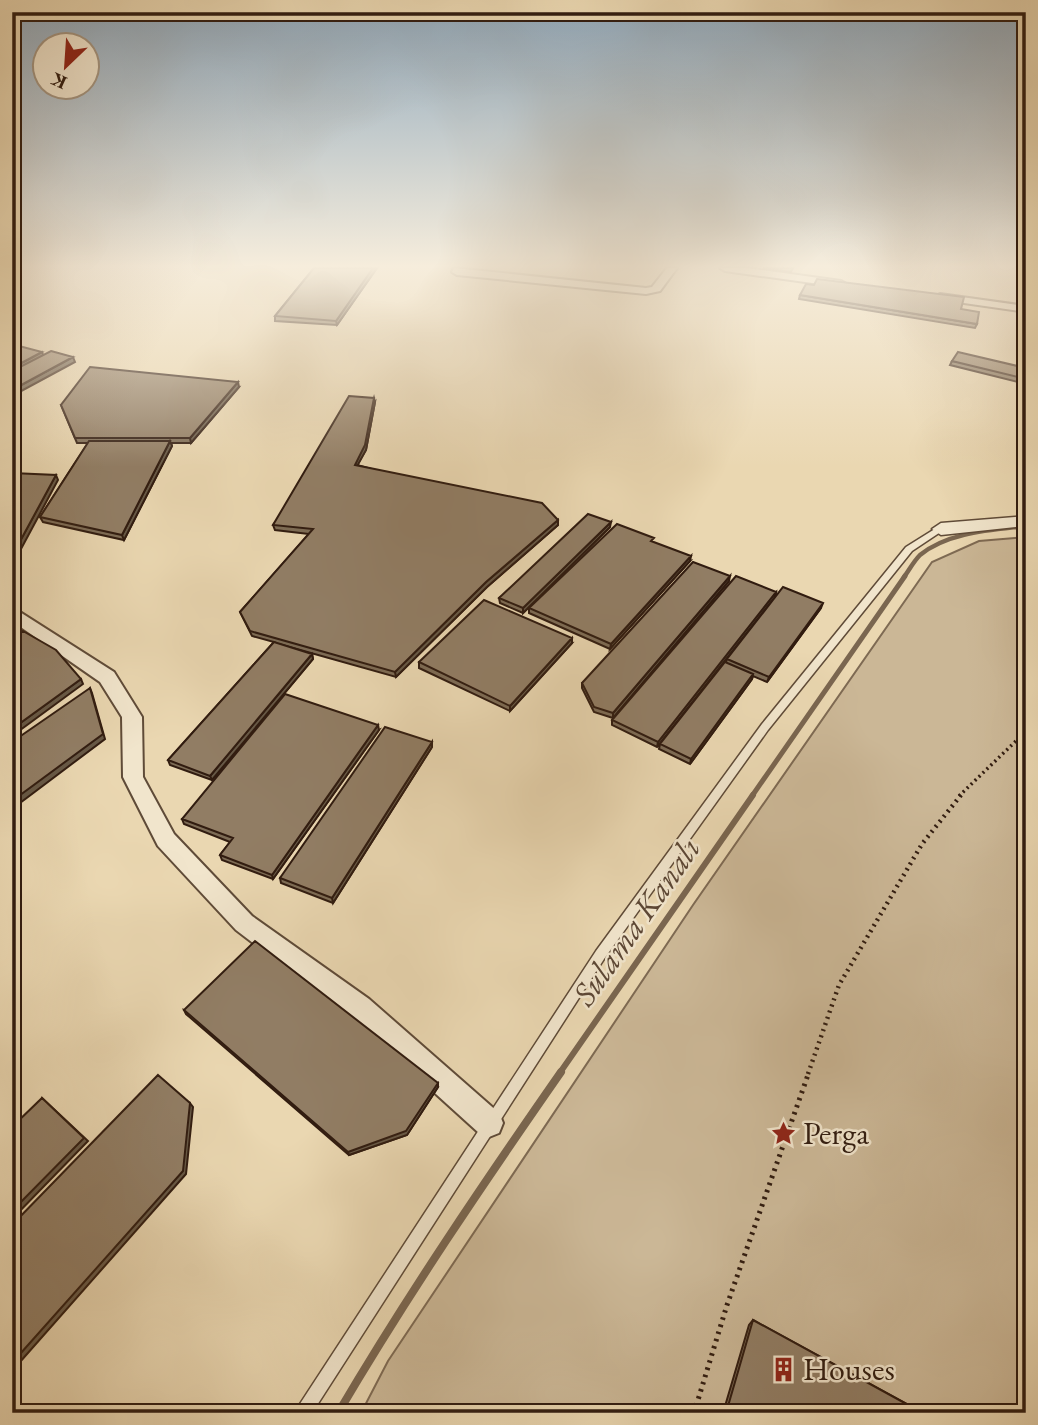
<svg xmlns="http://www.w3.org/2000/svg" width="1038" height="1425" font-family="'EB Garamond',serif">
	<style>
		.green { fill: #cbb796; stroke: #7e6a53; stroke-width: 2 }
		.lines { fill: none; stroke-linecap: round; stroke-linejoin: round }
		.stream-far3 { stroke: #7a6650; stroke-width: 4.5 }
		.stream-far2 { stroke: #7a6650; stroke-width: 5 }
		.stream-far1 { stroke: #7a6650; stroke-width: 6 }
		.stream { stroke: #7a6650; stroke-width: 8 }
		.service-casing { stroke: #5f4b38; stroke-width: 3 }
		.minor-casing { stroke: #5f4b38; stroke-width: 4 }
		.tertiary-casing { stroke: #5f4b38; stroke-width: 3 }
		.path-far2 { stroke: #311c10; stroke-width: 3.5; stroke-dasharray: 2 3.5; stroke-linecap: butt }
		.path-far1 { stroke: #311c10; stroke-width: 4.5; stroke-dasharray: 2 4.5; stroke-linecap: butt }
		.path { stroke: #311c10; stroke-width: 5; stroke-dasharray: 2.5 5; stroke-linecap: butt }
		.service { fill: #f1e5cc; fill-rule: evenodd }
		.minor { fill: #f1e5cc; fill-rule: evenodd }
		.tertiary { fill: #f1e5cc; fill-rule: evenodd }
		.wall { fill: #7d6c56; stroke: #311c10; stroke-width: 2 }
		.shaded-wall { fill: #665846; stroke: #311c10; stroke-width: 2 }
		.building { fill: #917d64; stroke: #311c10; stroke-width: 2 }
		.labels { text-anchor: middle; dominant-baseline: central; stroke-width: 5; stroke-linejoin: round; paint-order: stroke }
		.near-poi-label { font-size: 32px; fill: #311c10; stroke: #f1e5cc; text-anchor: start }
		.near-water-label { font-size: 33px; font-style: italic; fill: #5c4735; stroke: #f1e5cc }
	</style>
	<rect width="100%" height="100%" fill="#ead7b1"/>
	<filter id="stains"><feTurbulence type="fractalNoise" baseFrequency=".00286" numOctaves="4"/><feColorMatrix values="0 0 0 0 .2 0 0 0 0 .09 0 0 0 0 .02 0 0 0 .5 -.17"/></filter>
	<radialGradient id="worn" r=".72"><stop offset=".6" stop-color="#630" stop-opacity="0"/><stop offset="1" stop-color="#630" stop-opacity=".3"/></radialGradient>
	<path class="green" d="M 1026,537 L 1026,1413 L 361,1413 L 388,1361 L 693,905 L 932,562 L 979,541 Z"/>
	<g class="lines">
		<path class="stream-far3" d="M 904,577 C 909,570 914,561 920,555 C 948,532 992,530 1026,526"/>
		<path class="stream-far2" d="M 752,796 L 905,576"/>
		<path class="stream-far1" d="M 559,1074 L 753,795"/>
		<path class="stream" d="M 338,1413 C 407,1296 483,1184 561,1072"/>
		<defs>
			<path id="service" d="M 938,527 L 941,527 L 945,529 L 912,551 L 768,730 L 604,959 L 312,1413 L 294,1413 L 596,951 L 762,724 L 906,547 Z"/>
			<path id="minor" d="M 454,268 L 646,288 L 652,287 L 667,268 L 677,268 L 660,291 L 646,294 L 457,275 L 452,272 Z
				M 720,268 L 747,268 L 841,281 L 846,284 L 841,287 L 725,271 Z
				M 940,294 L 1026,306 L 1026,312 L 936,299 L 935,297 Z
				M 12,607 L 114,672 L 142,717 L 143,777 L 174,834 L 252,916 L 369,999 L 499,1113 L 503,1123 L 499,1133 L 489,1137 L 479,1133 L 351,1017 L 236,930 L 158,846 L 123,777 L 122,717 L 100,682 L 12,621 Z"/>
			<path id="tertiary" d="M 1026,516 L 1026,526 L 941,535 L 932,529 L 941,523 Z"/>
		</defs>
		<use href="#service" class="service-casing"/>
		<use href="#minor" class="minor-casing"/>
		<use href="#tertiary" class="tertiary-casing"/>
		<path class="path-far2" d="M 959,796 L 1017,740 L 1026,738"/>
		<path class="path-far1" d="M 808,1074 L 839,985 L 922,844 L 961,795"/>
		<path class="path" d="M 694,1413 L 727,1305 L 809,1072"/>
		<use href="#service" class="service"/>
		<use href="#minor" class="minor"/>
		<use href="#tertiary" class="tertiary"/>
	</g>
	<path class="wall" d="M 314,268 L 377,268 L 337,325 L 275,321 L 275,316 Z
		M 763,268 L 793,268 L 791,272 Z
		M 800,295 L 977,324 L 975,328 L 799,299 Z
		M 952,361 L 1026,368 L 1026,384 L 950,365 Z
		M 239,387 L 191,443 L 171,443 L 172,446 L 124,540 L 43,522 L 40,517 L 88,443 L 77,443 L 61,405 Z
		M 375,402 L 366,450 L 357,465 L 558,520 L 558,525 L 487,587 L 396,677 L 279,644 L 312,654 L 313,659 L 212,780 L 170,765 L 168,760 L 274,642 L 252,636 L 240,612 L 309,534 L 275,530 L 273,525 Z
		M 610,527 L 523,613 L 500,603 L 499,598 Z
		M 690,561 L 610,649 L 529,613 L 529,608 Z
		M 729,581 L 613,718 L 594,712 L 582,688 L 582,683 Z
		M 776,592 L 775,597 L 657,747 L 612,725 L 612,720 Z
		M 821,608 L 767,682 L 753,676 L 752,679 L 690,764 L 659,749 L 660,744 L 726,662 L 727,659 Z
		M 572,643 L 510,711 L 419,668 L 419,662 Z
		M 379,730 L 273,879 L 222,860 L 220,855 L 230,842 L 184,824 L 182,819 Z
		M 432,747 L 333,903 L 281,883 L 280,878 Z
		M 184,1010 L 438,1087 L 407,1135 L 349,1155 L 186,1014 Z
		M 753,1320 L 923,1413 L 723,1413 L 749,1325 Z"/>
	<path class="shaded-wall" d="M 373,268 L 377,268 L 337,325 L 336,321 Z
		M 42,352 L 44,357 L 12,373 L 12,368 Z
		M 73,357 L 75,362 L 12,396 L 12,390 Z
		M 238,382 L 239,387 L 191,443 L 190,438 Z
		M 374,398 L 375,402 L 366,450 L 355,470 L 355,465 Z
		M 170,441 L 172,446 L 124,540 L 122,535 Z
		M 56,475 L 58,480 L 14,562 L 12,563 L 12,556 Z
		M 558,520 L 558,525 L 487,587 L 396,677 L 395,672 L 486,582 Z
		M 611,522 L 610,527 L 523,613 L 523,608 Z
		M 691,556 L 690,561 L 610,649 L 611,644 Z
		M 730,576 L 729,581 L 613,718 L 613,713 Z
		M 776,592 L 775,597 L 657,747 L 658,742 Z
		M 823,603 L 821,608 L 767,682 L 769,677 Z
		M 572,638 L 572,643 L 510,711 L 510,706 Z
		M 312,654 L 313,659 L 212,780 L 210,776 Z
		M 753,674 L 752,679 L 690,764 L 691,759 Z
		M 81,679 L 83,684 L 12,736 L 12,729 Z
		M 90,688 L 92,693 L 105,739 L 12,809 L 12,801 Z
		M 378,725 L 379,730 L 273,879 L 272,875 Z
		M 432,742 L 432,747 L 333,903 L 332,898 Z
		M 438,1083 L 438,1087 L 407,1135 L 349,1155 L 348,1152 Z
		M 42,1098 L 88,1141 L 12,1219 L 12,1211 Z
		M 190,1103 L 193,1107 L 186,1174 L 12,1371 L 12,1363 Z"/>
	<path class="building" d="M 314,268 L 373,268 L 336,321 L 275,316 Z
		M 817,279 L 964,297 L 961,309 L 979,312 L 977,324 L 800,295 L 806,284 L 814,285 Z
		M 19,346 L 42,352 L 12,368 L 12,349 Z
		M 51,351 L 73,357 L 12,390 L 12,371 Z
		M 958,352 L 1026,368 L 1026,379 L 952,361 Z
		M 90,367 L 238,382 L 190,438 L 75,438 L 61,405 Z
		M 349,396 L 374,398 L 365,445 L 355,465 L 542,503 L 558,520 L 486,582 L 395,672 L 250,631 L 240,612 L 313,529 L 273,525 Z
		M 89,441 L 170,441 L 122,535 L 40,517 Z
		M 12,473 L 56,475 L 12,556 Z
		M 588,514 L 611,522 L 523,608 L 499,598 Z
		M 617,524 L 654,538 L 651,541 L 691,556 L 611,644 L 529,608 Z
		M 693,562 L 730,576 L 613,713 L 594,707 L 582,683 Z
		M 736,576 L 776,592 L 658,742 L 612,720 Z
		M 783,587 L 823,603 L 769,677 L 727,659 Z
		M 484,600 L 572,638 L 510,706 L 419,662 Z
		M 23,631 L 56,650 L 81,679 L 12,729 L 12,638 Z
		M 274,642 L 312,654 L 210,776 L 168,760 Z
		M 725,662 L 753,674 L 691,759 L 660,744 Z
		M 90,688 L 103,734 L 12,801 L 12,742 Z
		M 285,694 L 378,725 L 272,875 L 220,855 L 233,838 L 182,819 Z
		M 385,727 L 432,742 L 332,898 L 280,878 Z
		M 255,941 L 438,1083 L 406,1131 L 348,1152 L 184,1010 Z
		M 158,1075 L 190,1103 L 183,1171 L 12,1363 L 12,1225 Z
		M 42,1098 L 84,1138 L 12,1211 L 12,1127 Z
		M 753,1320 L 923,1413 L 726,1413 Z"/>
	<linearGradient id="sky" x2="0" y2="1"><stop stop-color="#8fa8bc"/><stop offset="0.57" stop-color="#f6eddc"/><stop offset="1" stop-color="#f6eddc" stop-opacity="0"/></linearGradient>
	<rect width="1038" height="467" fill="url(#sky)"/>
	<defs>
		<symbol id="sight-bare" viewBox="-9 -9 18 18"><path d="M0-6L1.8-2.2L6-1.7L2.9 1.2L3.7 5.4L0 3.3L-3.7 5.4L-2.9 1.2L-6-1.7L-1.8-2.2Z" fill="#8f2418" stroke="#f1e5cc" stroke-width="2.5" paint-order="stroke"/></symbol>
		<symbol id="building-bare" viewBox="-9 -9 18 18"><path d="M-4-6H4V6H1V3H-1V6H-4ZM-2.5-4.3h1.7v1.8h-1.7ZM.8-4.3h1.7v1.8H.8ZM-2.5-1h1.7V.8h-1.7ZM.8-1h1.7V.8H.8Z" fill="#8f2418" stroke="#f1e5cc" stroke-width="2.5" paint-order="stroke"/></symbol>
	</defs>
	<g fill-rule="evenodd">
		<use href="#sight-bare" x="766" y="1116" width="35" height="35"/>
		<use href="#building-bare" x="766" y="1352" width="35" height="35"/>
	</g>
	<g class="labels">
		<g class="near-poi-label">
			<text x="803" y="1133">Perga</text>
			<text x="803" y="1369">Houses</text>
		</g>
		<g class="near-water-label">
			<text transform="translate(636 921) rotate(-55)">Sulama Kanalı</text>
		</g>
	</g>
	<rect width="1038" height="1425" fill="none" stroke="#ead7b1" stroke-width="42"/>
	<rect x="14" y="14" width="1010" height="1397" fill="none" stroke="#311c10" stroke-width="3.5"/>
	<rect x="21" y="21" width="996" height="1383" fill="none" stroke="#311c10" stroke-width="2"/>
	<g transform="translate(66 66) rotate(205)"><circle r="33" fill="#f1e5cc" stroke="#a49581" stroke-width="2"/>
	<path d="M0-5L12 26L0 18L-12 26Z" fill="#8f2418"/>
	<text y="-10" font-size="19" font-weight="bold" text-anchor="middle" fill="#311c10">K</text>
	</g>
	<rect width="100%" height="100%" filter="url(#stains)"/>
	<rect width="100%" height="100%" fill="url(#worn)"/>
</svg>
